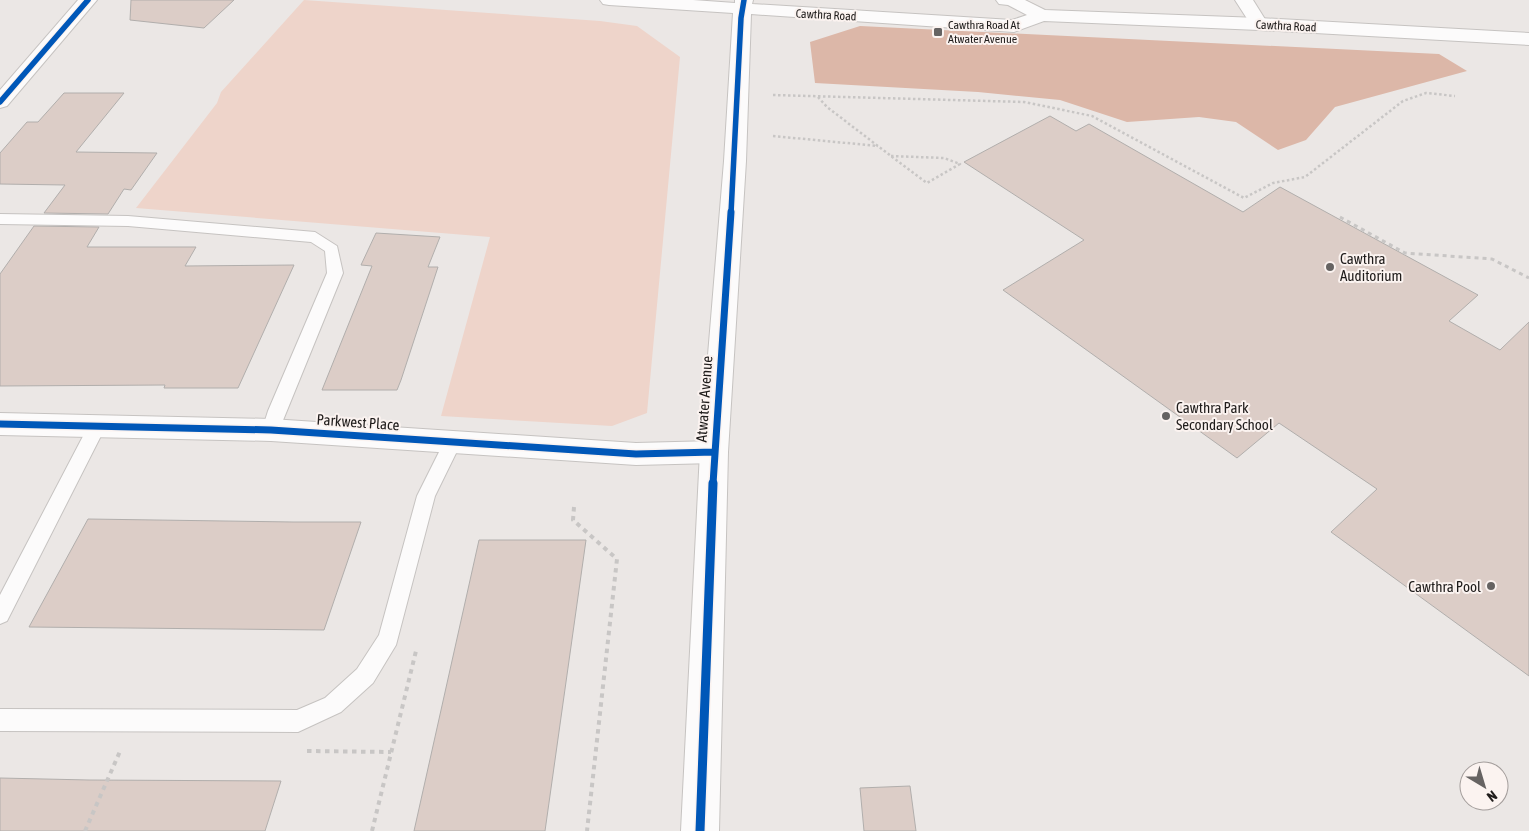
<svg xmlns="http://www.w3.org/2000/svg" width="1529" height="831" font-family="'Asap Condensed',sans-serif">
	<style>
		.green { fill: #eed4ca }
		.forest { fill: #dcb7a8 }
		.building { fill: #dccdc7; stroke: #b1aeac }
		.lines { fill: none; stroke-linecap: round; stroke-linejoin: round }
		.lane-casing { stroke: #c6c3c1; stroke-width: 2 }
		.street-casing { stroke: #c6c3c1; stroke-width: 2 }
		.secondary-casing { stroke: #c6c3c1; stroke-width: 2 }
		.path-far2 { stroke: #c8c6c5; stroke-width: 2.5; stroke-dasharray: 2.5 2.5; stroke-linecap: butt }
		.path-far1 { stroke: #c8c6c5; stroke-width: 3; stroke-dasharray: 4 4; stroke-linecap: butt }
		.path { stroke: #c8c6c5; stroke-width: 4; stroke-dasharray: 4.5 4.5; stroke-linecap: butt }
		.lane { fill: #fcfbfb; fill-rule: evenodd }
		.street { fill: #fcfbfb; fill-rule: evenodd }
		.secondary { fill: #fcfbfb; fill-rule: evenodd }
		.cycleway-far2-casing { stroke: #fbf3f0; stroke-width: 8 }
		.cycleway-far1-casing { stroke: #fbf3f0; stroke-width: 10 }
		.cycleway-casing { stroke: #fbf3f0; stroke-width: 12 }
		.cycleway-far2 { stroke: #0057b8; stroke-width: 5.5 }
		.cycleway-far1 { stroke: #0057b8; stroke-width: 7 }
		.cycleway { stroke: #0057b8; stroke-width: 9 }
		.poi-dot { fill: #666362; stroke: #fbf3f0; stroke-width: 2 }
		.labels { text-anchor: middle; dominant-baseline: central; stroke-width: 4; stroke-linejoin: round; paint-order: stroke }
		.far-street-label { font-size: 12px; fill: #1f1c1b; stroke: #fbf3f0 }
		.far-poi-label { font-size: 12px; fill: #1f1c1b; stroke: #fbf3f0; text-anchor: start }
		.poi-label { font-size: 15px; fill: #1f1c1b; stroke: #fbf3f0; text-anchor: start }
		.street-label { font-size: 15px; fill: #1f1c1b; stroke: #fbf3f0 }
	</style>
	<rect width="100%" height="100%" fill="#ebe7e5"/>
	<path class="green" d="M 304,0 L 600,21 L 637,26 L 680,57 L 647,413 L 612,426 L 441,416 L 490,237 L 136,208 L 217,103 L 221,92 Z"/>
	<path class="forest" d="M 860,26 L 1439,54 L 1467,71 L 1335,107 L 1306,140 L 1278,150 L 1236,122 L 1199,117 L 1127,122 L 1060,100 L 978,92 L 815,83 L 810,42 Z"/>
	<path class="building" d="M 131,0 L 234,0 L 204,28 L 130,20 Z
		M 64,93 L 124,93 L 76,152 L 157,153 L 131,190 L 124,189 L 108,214 L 44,213 L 65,185 L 0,184 L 0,153 L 27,122 L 38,122 Z
		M 1050,116 L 1076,131 L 1089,124 L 1243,212 L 1280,187 L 1478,295 L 1449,321 L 1500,350 L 1529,322 L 1529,676 L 1331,532 L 1377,489 L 1279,423 L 1237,458 L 1003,290 L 1084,240 L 964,162 Z
		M 34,226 L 99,227 L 87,247 L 196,247 L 185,266 L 294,265 L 238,388 L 164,388 L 165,385 L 0,386 L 0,274 Z
		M 376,233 L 440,237 L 428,267 L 438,267 L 401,380 L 397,390 L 322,390 L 372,266 L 361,265 Z
		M 88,519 L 293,522 L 361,522 L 324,630 L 29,627 Z
		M 479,540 L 586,540 L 545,831 L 414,831 Z
		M 0,778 L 89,780 L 281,781 L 265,831 L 0,831 Z
		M 910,786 L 916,831 L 864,831 L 860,788 Z"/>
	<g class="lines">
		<defs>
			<path id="lane" d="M 0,214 L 128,216 L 315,232 L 337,246 L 343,273 L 277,435 L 271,437 L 265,435 L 262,430 L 268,411 L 327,273 L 325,251 L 311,242 L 128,226 L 0,224 Z
				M 98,417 L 104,419 L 107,424 L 7,621 L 0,624 L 0,595 L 92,419 Z
				M 452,436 L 458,438 L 461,443 L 435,496 L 396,645 L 373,683 L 341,712 L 298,732 L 0,731 L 0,709 L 297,710 L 325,698 L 357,669 L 379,635 L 417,496 L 446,438 Z"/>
			<path id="street" d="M 78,0 L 97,0 L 7,106 L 0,108 L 0,90 Z
				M 1235,0 L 1253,0 L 1268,24 L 1265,28 L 1259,30 L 1253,28 Z
				M 0,413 L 271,419 L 636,443 L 714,441 L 724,444 L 728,452 L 724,460 L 714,463 L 636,465 L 271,441 L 0,435 Z"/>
			<path id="secondary" d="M 600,0 L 693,0 L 735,3 L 735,0 L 753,0 L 752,4 L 1012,20 L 1027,15 L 1008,5 L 999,4 L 996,0 L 1025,0 L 1045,10 L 1259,18 L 1529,33 L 1529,45 L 1259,30 L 1044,21 L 1014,32 L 751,14 L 746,161 L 728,452 L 719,831 L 681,831 L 700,452 L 724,161 L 733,13 L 609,5 L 603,4 Z"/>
		</defs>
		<use href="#lane" class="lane-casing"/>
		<use href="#street" class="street-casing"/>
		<use href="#secondary" class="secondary-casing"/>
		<path class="path-far2" d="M 773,95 L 1024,102 L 1092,116 L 1244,198 L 1273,183 L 1305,177 L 1403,101 L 1426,93 L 1455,96
			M 818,97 L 827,107 L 891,156
			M 773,136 L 878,146
			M 891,156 L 944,158 L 960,164 L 927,183 Z"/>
		<path class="path-far1" d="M 1340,217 L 1405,253 L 1492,259 L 1529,278"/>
		<path class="path" d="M 574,507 L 573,520 L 617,559 L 587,831
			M 307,751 L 391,752
			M 85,831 L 121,749
			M 372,831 L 416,651"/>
		<use href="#lane" class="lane"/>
		<use href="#street" class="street"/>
		<use href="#secondary" class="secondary"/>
		<defs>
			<path id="cycleway-far2" d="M 0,102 L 88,0
				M 731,213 L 741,18 L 744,0"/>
			<path id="cycleway-far1" d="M 0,424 L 271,430 L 636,454 L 714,452
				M 713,484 L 731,212"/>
			<path id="cycleway" d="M 700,831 L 713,483"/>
		</defs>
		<use href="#cycleway-far2" class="cycleway-far2-casing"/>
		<use href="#cycleway-far1" class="cycleway-far1-casing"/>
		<use href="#cycleway" class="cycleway-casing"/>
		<use href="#cycleway-far2" class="cycleway-far2"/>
		<use href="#cycleway-far1" class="cycleway-far1"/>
		<use href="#cycleway" class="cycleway"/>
	</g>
	<g class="poi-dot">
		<rect x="933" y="27" width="10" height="10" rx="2.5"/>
		<circle cx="1330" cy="267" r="5"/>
		<circle cx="1166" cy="416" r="5"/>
		<circle cx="1491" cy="586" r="5"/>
	</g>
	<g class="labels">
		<g class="far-street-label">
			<text transform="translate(826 15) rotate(3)">Cawthra Road</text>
			<text transform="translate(1286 26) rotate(3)">Cawthra Road</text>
		</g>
		<g class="far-poi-label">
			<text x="948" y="25">Cawthra Road At<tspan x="948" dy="14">Atwater Avenue</tspan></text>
		</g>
		<g class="poi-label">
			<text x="1340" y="258">Cawthra<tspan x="1340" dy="17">Auditorium</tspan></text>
			<text x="1176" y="407">Cawthra Park<tspan x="1176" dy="17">Secondary School</tspan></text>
			<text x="1481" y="586" text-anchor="end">Cawthra Pool</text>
		</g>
		<g class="street-label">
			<text transform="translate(704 399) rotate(-86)">Atwater Avenue</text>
			<text transform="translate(358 422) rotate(4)">Parkwest Place</text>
		</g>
	</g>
	<g transform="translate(1484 786) rotate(142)"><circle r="24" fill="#fbf3f0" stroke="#a39d9b"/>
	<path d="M0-4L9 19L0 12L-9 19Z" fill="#666362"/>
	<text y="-8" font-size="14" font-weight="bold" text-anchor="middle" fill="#1f1c1b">N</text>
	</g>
</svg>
